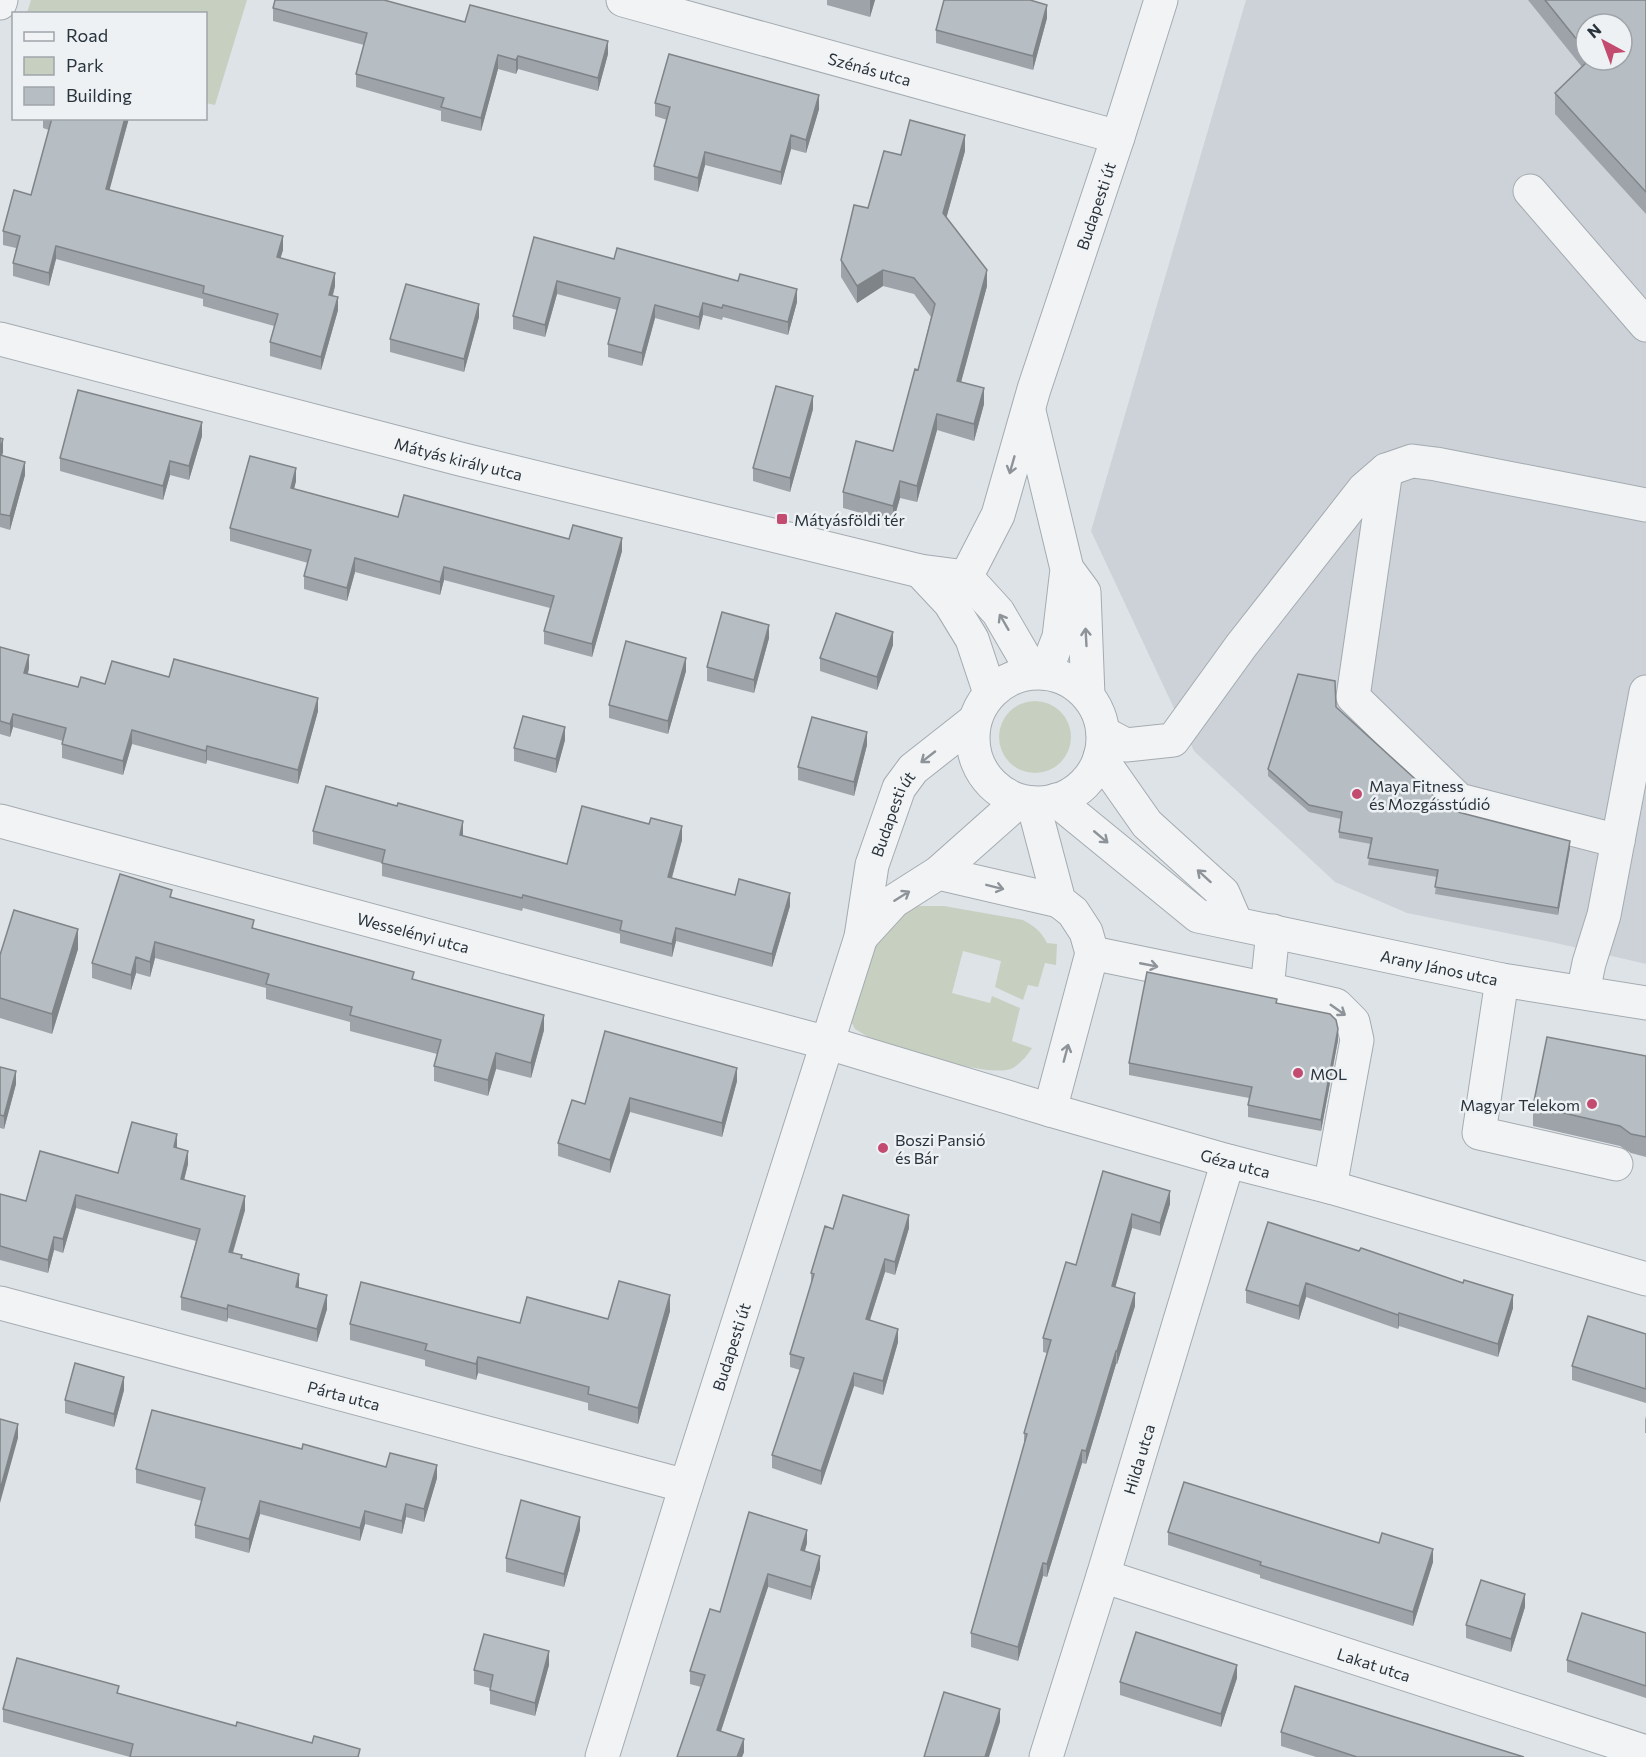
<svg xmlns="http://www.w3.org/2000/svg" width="1646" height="1757" font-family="Commissioner,sans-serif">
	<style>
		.built { fill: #ccd2d8; fill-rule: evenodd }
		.green { fill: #c7d0c0 }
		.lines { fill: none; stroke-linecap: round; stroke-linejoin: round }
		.minor-casing { stroke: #a4abb0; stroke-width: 35 }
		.minor { stroke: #f1f3f5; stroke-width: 33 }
		.wall { fill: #9da3a8; fill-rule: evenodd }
		.shaded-wall { fill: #7f8488 }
		.building { fill: #b6bdc3; stroke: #7f8488; stroke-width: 1.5 }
		.oneway { stroke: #8d9398 }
		.poi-dot { fill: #c44b70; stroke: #edf1f4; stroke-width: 2 }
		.labels { text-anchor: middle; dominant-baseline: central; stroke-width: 5; stroke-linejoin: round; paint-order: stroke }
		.street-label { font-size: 16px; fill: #29333c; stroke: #edf1f4 }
		.poi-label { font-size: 16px; fill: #29333c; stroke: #edf1f4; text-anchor: start }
	</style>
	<rect width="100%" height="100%" fill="#dee3e7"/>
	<path class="built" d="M 1246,0 L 1646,0 L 1646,964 L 1556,943 L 1407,913 L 1335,882 L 1194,751 L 1091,531 ZM 1586,24 L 1622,24 L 1622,60 L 1586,60 Z"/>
	<path class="green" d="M 31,0 L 247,0 L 215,105 L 206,103 L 206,14 L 27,13 Z
		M999 737a36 36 0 1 1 72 0a36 36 0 1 1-72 0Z
		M 918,906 L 944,906 L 1023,920 C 1034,926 1041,931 1047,943 L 1057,944 L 1056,965 L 1045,963 L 1038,987 L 1028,985 L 1023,1000 L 995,987 L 1001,961 L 963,951 L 952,993 L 990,1003 L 992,996 L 1020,1008 L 1012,1041 L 1032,1048 C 1027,1056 1021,1063 1013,1068 C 989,1080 896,1046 868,1037 L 855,1029 L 847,1014 L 876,933 L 894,918 Z"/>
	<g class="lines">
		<defs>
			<g id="minor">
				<path id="s1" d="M 623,0 L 1118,137"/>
				<path d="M 0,3 L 1,0"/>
				<path d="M 1530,191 L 1646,325"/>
				<path id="s2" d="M 0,339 L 460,459 L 920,571 L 966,577 L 998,612 L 1033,672"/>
				<path d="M 1029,411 L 1067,569 L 1059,637 L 1045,673"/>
				<path d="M 1386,470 L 1412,461 L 1436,464 L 1646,505"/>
				<path d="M 920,571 L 950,603 L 972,639 L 990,693"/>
				<path d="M 1070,573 L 1084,592 L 1088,696"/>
				<path id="s3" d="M 966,577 L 998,515 L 1034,389 L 1118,137 L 1161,0"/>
				<circle cx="1038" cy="738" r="65"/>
				<path d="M 1103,733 L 1126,745 L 1173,740 L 1241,646 L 1364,489 L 1386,470 L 1353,697 L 1459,800 L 1618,841"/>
				<path d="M 1100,757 L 1147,824 L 1223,893 L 1236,923"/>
				<path id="s4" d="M 1056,800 L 1198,916 L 1502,980 L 1646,1003"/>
				<path d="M 1033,803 L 1059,901 L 1073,912 L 1086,932 L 1092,953 L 1050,1110"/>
				<path id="s5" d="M 0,821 L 835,1045 L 1050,1110 L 1228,1161 L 1330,1187 L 1646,1279"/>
				<path d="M 938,873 L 1059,901"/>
				<path d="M 861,937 L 894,901 L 938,873 L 1019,801"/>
				<path d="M 1092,953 L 1267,989 L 1336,1005 L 1353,1022 L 1357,1040 L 1330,1187"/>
				<path d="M 1502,980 L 1479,1133 L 1616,1164"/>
				<path d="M 1267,989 L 1273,931"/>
				<path d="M 1583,992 L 1589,963 L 1604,915 L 1646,692"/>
				<path id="s6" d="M 0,1303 L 686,1486"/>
				<path id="s7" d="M 1103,1576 L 1646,1752"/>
				<path id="s8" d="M 602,1757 L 686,1486 L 861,937 L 872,865 L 899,788 L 913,769 L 974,721"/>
				<path id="s9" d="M 1046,1757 L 1103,1576 L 1228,1161"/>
			</g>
		</defs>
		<use href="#minor" class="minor-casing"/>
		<use href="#minor" class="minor"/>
	</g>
	<path class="wall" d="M 827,0 L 875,0 L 870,17 L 827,5 Z
		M 1528,0 L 1646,0 L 1646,214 L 1555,114 L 1555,93 L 1582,67 ZM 1586,24 L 1622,60 L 1586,60 Z
		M 273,8 L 465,22 L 608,54 L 598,91 L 518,69 L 516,74 L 498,69 L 481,131 L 441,121 L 441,111 L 356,87 L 356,74 L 364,45 L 273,21 Z
		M 1047,18 L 1033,70 L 936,43 L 936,30 Z
		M 655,103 L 819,109 L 806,153 L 791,149 L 781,185 L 705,165 L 698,192 L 654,180 L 654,166 L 667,120 L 655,116 Z
		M 43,118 L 129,118 L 109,190 L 283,250 L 280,258 L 335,286 L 333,296 L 338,310 L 321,370 L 270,356 L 270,342 L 274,326 L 203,306 L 203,299 L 56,259 L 49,286 L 13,276 L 13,263 L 16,248 L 3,245 L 3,231 L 31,195 L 49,130 L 43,128 Z
		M 965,151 L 946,218 L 987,286 L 961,382 L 984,404 L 974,441 L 937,430 L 917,502 L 900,498 L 893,522 L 843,508 L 843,492 L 893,451 L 918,370 L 931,317 L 914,294 L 883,286 L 857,303 L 841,277 L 841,260 L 868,208 L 901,155 Z
		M 534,237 L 614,259 L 797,302 L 788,335 L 723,317 L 722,320 L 703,315 L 699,330 L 655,318 L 642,366 L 608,357 L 608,344 L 617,310 L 557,294 L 545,337 L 513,329 L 513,316 Z
		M 479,317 L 464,372 L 390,352 L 390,339 Z
		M 813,409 L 790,492 L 753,481 L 753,468 Z
		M 202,436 L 189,480 L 170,475 L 163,500 L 60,471 L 60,458 Z
		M 0,438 L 3,452 L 2,456 L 25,475 L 10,530 L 0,527 Z
		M 296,481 L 294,489 L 398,517 L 569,539 L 622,551 L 592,657 L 544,644 L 544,631 L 550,608 L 444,580 L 440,595 L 355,572 L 347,601 L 304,589 L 304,576 L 308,563 L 230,541 L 230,528 Z
		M 769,638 L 754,693 L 707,681 L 707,667 Z
		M 893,645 L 877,690 L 820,671 L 820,658 Z
		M 0,647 L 29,668 L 28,674 L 78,687 L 169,677 L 318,711 L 298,784 L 207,760 L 206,764 L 132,744 L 123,775 L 62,758 L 62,744 L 63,741 L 13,727 L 10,737 L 0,734 Z
		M 686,671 L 668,734 L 609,718 L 609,705 Z
		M 1336,707 L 1446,807 L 1454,811 L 1570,848 L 1558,915 L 1435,894 L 1437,877 L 1368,865 L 1371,844 L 1339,838 L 1339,832 L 1341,819 L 1309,812 L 1268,776 L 1268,769 Z
		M 565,740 L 556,773 L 514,761 L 514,748 Z
		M 867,745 L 854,796 L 798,780 L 798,767 Z
		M 397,806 L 463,836 L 567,864 L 682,840 L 672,878 L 735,895 L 790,906 L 772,967 L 676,941 L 672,957 L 620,943 L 620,934 L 523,908 L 522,911 L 382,876 L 382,863 L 313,844 L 313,831 Z
		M 172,898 L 254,928 L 414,980 L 544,1030 L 531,1078 L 496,1069 L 488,1096 L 434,1081 L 434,1066 L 437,1054 L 350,1031 L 350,1022 L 266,999 L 266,988 L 155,958 L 150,977 L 136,973 L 131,990 L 92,978 L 92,963 Z
		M 78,949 L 52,1034 L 0,1018 L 0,955 Z
		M 1277,1003 L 1338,1040 L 1321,1131 L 1248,1117 L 1248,1105 L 1249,1098 L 1129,1075 L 1129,1063 Z
		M 1646,1056 L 1646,1157 L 1631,1153 L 1620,1146 L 1533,1126 L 1533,1106 Z
		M 0,1067 L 16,1084 L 4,1129 L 0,1128 Z
		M 737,1081 L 722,1137 L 630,1112 L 610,1173 L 558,1156 L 558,1143 L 585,1104 Z
		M 177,1147 L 188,1164 L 184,1180 L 245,1210 L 233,1253 L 299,1288 L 327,1309 L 317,1342 L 228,1318 L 227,1322 L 181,1310 L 181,1297 L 196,1241 L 76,1208 L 63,1253 L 54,1250 L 48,1273 L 0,1260 L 0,1194 L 26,1201 L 118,1173 Z
		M 1103,1171 L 1170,1204 L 1160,1236 L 1132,1228 L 1115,1287 L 1135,1306 L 1117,1364 L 1116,1364 L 1086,1464 L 1082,1463 L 1047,1577 L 1043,1576 L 1018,1661 L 971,1647 L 971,1633 L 1024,1445 L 1024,1433 L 1047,1353 L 1043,1352 L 1043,1338 L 1076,1265 Z
		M 1268,1222 L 1513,1308 L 1498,1357 L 1399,1326 L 1398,1329 L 1306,1297 L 1299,1320 L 1246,1303 L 1246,1290 Z
		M 909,1228 L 895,1275 L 885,1272 L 870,1320 L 898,1342 L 883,1395 L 854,1386 L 821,1485 L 772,1468 L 772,1455 L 800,1370 L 790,1367 L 790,1354 L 811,1285 L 811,1273 L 833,1229 Z
		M 670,1311 L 638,1424 L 588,1410 L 588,1403 L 478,1373 L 476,1380 L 425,1366 L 425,1360 L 350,1340 L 350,1324 L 520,1323 L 608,1319 Z
		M 1646,1334 L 1646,1403 L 1572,1380 L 1572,1366 Z
		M 124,1390 L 114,1427 L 65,1413 L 65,1400 Z
		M 1646,1416 L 1646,1433 L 1645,1433 L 1645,1420 Z
		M 302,1449 L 437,1478 L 424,1522 L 406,1517 L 402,1534 L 365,1524 L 360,1541 L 260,1514 L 249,1553 L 195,1538 L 195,1525 L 202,1501 L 136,1483 L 136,1469 Z
		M 580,1530 L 564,1587 L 506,1572 L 506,1558 Z
		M 1168,1532 L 1433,1562 L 1413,1626 L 1260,1578 L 1260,1575 L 1168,1545 Z
		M 807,1543 L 805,1551 L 820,1569 L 811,1600 L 768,1587 L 721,1731 L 744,1752 L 742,1757 L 677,1757 L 701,1687 L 690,1684 L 690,1671 L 720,1612 Z
		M 1525,1607 L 1511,1652 L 1466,1638 L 1466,1625 Z
		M 1646,1633 L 1646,1698 L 1567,1672 L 1567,1660 Z
		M 549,1665 L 535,1716 L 490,1704 L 490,1688 L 474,1684 L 474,1670 Z
		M 1237,1678 L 1221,1727 L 1120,1695 L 1120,1682 Z
		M 119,1694 L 236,1726 L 360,1757 L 130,1757 L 3,1722 L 3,1709 Z
		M 1281,1732 L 1524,1757 L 1316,1757 L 1281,1746 Z"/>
	<path class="shaded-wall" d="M 870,0 L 875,0 L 870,17 Z
		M 1047,5 L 1047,18 L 1033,70 L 1033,56 Z
		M 608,41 L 608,54 L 598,91 L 598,78 Z
		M 498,55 L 498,69 L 481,131 L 481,118 Z
		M 518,56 L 518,69 L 516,74 L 516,60 Z
		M 819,95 L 819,109 L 806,153 L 806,140 Z
		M 125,118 L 129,118 L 106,203 L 106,189 Z
		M 791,135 L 791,149 L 781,185 L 781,172 Z
		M 965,135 L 965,151 L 943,230 L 943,213 Z
		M 705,152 L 705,165 L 698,192 L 698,178 Z
		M 283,236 L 283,250 L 277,270 L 277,257 Z
		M 56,246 L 56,259 L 49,286 L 49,273 Z
		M 883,270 L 883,286 L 857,303 L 857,286 Z
		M 987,270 L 987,286 L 957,397 L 957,381 Z
		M 335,273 L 335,286 L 329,308 L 329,295 Z
		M 557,281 L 557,294 L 545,337 L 545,325 Z
		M 797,289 L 797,302 L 788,335 L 788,322 Z
		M 338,297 L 338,310 L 321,370 L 321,357 Z
		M 703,303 L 703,315 L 699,330 L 699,317 Z
		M 479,304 L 479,317 L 464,372 L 464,359 Z
		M 655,305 L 655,318 L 642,366 L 642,353 Z
		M 984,388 L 984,404 L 974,441 L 974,424 Z
		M 813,396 L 813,409 L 790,492 L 790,478 Z
		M 937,414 L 937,430 L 917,502 L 917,486 Z
		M 202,422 L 202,436 L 189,480 L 189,466 Z
		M 3,439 L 3,452 L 0,462 L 0,449 Z
		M 170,461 L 170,475 L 163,500 L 163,486 Z
		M 25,462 L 25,475 L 10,530 L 10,516 Z
		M 296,468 L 296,481 L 291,501 L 291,488 Z
		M 900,481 L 900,498 L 893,522 L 893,506 Z
		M 622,538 L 622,551 L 592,657 L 592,644 Z
		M 355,558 L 355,572 L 347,601 L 347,588 Z
		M 444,567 L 444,580 L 440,595 L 440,582 Z
		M 769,625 L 769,638 L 754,693 L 754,680 Z
		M 893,632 L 893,645 L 877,690 L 877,677 Z
		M 29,655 L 29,668 L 24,686 L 24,673 Z
		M 686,658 L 686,671 L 668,734 L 668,721 Z
		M 318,698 L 318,711 L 298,784 L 298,770 Z
		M 13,714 L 13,727 L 10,737 L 10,724 Z
		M 565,727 L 565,740 L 556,773 L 556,759 Z
		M 132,730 L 132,744 L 123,775 L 123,761 Z
		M 867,732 L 867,745 L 854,796 L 854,782 Z
		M 207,746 L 207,760 L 206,764 L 206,751 Z
		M 463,821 L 463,835 L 460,848 L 460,835 Z
		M 682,826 L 682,840 L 668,891 L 668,877 Z
		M 1570,841 L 1570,848 L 1558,915 L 1558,908 Z
		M 790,893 L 790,906 L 772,967 L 772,954 Z
		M 676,928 L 676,941 L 672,957 L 672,944 Z
		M 78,929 L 78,949 L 52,1034 L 52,1014 Z
		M 155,942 L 155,958 L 150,977 L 150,962 Z
		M 136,957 L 136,973 L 131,990 L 131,975 Z
		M 544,1015 L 544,1030 L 531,1078 L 531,1063 Z
		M 1338,1029 L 1338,1040 L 1321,1131 L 1321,1120 Z
		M 496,1053 L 496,1069 L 488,1096 L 488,1080 Z
		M 737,1068 L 737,1081 L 722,1137 L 722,1123 Z
		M 16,1071 L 16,1084 L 4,1129 L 4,1116 Z
		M 630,1098 L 630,1112 L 610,1173 L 610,1160 Z
		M 177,1134 L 177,1147 L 174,1147 Z
		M 188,1151 L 188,1164 L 181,1192 L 181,1179 Z
		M 1170,1191 L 1170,1204 L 1160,1236 L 1160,1223 Z
		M 76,1195 L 76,1208 L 63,1253 L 63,1239 Z
		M 245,1196 L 245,1210 L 229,1265 L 229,1252 Z
		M 1132,1214 L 1132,1228 L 1112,1299 L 1112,1286 Z
		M 909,1215 L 909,1228 L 895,1275 L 895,1262 Z
		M 54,1237 L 54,1250 L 48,1273 L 48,1260 Z
		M 885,1259 L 885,1272 L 866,1332 L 866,1319 Z
		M 299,1274 L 299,1287 L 296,1300 L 296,1287 Z
		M 1306,1283 L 1306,1297 L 1299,1320 L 1299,1306 Z
		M 1135,1293 L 1135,1306 L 1117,1364 L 1117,1351 Z
		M 327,1295 L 327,1309 L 317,1342 L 317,1329 Z
		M 670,1295 L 670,1311 L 638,1424 L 638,1408 Z
		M 1513,1295 L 1513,1308 L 1498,1357 L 1498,1344 Z
		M 228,1305 L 228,1318 L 227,1322 L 227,1309 Z
		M 1399,1313 L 1399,1326 L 1398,1329 L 1398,1315 Z
		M 898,1329 L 898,1342 L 883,1395 L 883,1381 Z
		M 1116,1351 L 1116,1364 L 1086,1464 L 1086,1451 Z
		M 478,1357 L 478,1373 L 476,1380 L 476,1364 Z
		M 854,1373 L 854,1386 L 821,1485 L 821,1471 Z
		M 124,1377 L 124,1390 L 114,1427 L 114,1414 Z
		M 18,1424 L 18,1438 L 0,1503 L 0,1490 Z
		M 1082,1450 L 1082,1463 L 1047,1577 L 1047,1564 Z
		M 437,1465 L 437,1478 L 424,1522 L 424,1509 Z
		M 260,1501 L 260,1514 L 249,1553 L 249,1539 Z
		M 406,1504 L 406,1517 L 402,1534 L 402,1521 Z
		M 365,1511 L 365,1524 L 360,1541 L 360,1528 Z
		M 580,1517 L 580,1530 L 564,1587 L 564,1574 Z
		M 807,1530 L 807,1543 L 801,1563 L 801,1550 Z
		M 1433,1549 L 1433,1562 L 1413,1626 L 1413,1612 Z
		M 820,1556 L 820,1569 L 811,1600 L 811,1587 Z
		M 1043,1563 L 1043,1576 L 1018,1661 L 1018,1647 Z
		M 768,1574 L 768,1587 L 717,1743 L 717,1730 Z
		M 1525,1594 L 1525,1607 L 1511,1652 L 1511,1639 Z
		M 549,1651 L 549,1665 L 535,1716 L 535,1703 Z
		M 1237,1665 L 1237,1678 L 1221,1727 L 1221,1714 Z
		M 1000,1709 L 1000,1722 L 989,1757 L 985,1757 Z
		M 744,1739 L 744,1752 L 742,1757 L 737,1757 Z"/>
	<path class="building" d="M 275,0 L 384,0 L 465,22 L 470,5 L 608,41 L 598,78 L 518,56 L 516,60 L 498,55 L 481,118 L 441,107 L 444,98 L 356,74 L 367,33 L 273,8 Z
		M 944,0 L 1030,0 L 1047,5 L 1033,56 L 936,30 Z
		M 1545,0 L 1646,0 L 1646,192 L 1555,93 L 1589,60 L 1622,60 L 1622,24 L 1586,24 L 1586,51 Z
		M 669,54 L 819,95 L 806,140 L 791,135 L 781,172 L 705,152 L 698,178 L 654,166 L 670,107 L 655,103 Z
		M 52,118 L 125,118 L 106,189 L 283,236 L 277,257 L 335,273 L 329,295 L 338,297 L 321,357 L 270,342 L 278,314 L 203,293 L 204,286 L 56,246 L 49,273 L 13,263 L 20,236 L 3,231 L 14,190 L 31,195 Z
		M 910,120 L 965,135 L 943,213 L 987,270 L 957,381 L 984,388 L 974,424 L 937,414 L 917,486 L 900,481 L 893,506 L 843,492 L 856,441 L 893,451 L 915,369 L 918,370 L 935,304 L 914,278 L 883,270 L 857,286 L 841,260 L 854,205 L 868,208 L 884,151 L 901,155 Z
		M 534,237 L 614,259 L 617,248 L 738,281 L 740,274 L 797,289 L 788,322 L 723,305 L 722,308 L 703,303 L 699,317 L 655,305 L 642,353 L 608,344 L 620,298 L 557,281 L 545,325 L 513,316 Z
		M 406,284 L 479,304 L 464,359 L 390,339 Z
		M 776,386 L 813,396 L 790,478 L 753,468 Z
		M 78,390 L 202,422 L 189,466 L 170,461 L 163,486 L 60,458 Z
		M 0,438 L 3,439 L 0,449 Z
		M 0,455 L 25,462 L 10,516 L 0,514 Z
		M 250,456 L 296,468 L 291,488 L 398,517 L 404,495 L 569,539 L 573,525 L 622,538 L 592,644 L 544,631 L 554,596 L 444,567 L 440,582 L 355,558 L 347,588 L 304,576 L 311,550 L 230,528 Z
		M 722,612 L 769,625 L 754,680 L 707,667 Z
		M 836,613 L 893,632 L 877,677 L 820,658 Z
		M 626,641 L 686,658 L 668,721 L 609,705 Z
		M 0,647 L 29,655 L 24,673 L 78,687 L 81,677 L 105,684 L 112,661 L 169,677 L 174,659 L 318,698 L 298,770 L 207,746 L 206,751 L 132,730 L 123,761 L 62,744 L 66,728 L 13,714 L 10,724 L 0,721 Z
		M 1298,674 L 1335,681 L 1336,707 L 1446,807 L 1454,811 L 1570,841 L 1558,908 L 1435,887 L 1438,870 L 1368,858 L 1372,838 L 1339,832 L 1342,812 L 1309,805 L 1268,769 Z
		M 523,716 L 565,727 L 556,759 L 514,748 Z
		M 812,717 L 867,732 L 854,782 L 798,767 Z
		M 326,786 L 397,806 L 398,803 L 463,821 L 460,835 L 567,864 L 582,806 L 649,824 L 651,818 L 682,826 L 668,877 L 735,895 L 739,879 L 790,893 L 772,954 L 676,928 L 672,944 L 620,930 L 622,921 L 523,895 L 522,898 L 382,863 L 385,850 L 313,831 Z
		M 120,874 L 172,890 L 170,897 L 254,920 L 252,928 L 414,972 L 412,979 L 544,1015 L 531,1063 L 496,1053 L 488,1080 L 434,1066 L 441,1040 L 350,1015 L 352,1007 L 266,984 L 269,974 L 155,942 L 150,962 L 136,957 L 131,975 L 92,963 Z
		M 14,910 L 78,929 L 52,1014 L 0,998 L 0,955 Z
		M 1147,972 L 1277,999 L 1276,1003 L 1330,1014 L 1336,1020 L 1338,1029 L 1321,1120 L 1248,1105 L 1252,1087 L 1129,1063 Z
		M 605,1031 L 737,1068 L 722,1123 L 630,1098 L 610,1160 L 558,1143 L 572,1100 L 585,1104 Z
		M 1547,1037 L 1646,1056 L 1646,1137 L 1631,1134 L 1620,1126 L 1533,1106 Z
		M 0,1067 L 16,1071 L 4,1116 L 0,1115 Z
		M 132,1122 L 177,1134 L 174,1147 L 188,1151 L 181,1179 L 245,1196 L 229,1252 L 242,1255 L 241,1258 L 299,1274 L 296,1287 L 327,1295 L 317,1329 L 228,1305 L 227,1309 L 181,1297 L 200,1229 L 76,1195 L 63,1239 L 54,1237 L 48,1260 L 0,1246 L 0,1194 L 26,1201 L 40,1151 L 118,1173 Z
		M 1103,1171 L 1170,1191 L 1160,1223 L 1132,1214 L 1112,1286 L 1135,1293 L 1117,1351 L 1116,1351 L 1086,1451 L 1082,1450 L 1047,1564 L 1043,1563 L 1018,1647 L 971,1633 L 1027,1434 L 1024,1433 L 1051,1340 L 1043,1338 L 1066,1262 L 1076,1265 Z
		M 843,1195 L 909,1215 L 895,1262 L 885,1259 L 866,1319 L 898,1329 L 883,1381 L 854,1373 L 821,1471 L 772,1455 L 804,1358 L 790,1354 L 814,1274 L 811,1273 L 825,1226 L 833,1229 Z
		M 1268,1222 L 1359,1251 L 1361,1248 L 1463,1283 L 1464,1280 L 1513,1295 L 1498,1344 L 1399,1313 L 1398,1315 L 1306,1283 L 1299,1306 L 1246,1290 Z
		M 619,1281 L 670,1295 L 638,1408 L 588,1394 L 589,1387 L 478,1357 L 476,1364 L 425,1350 L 427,1344 L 350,1324 L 361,1282 L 520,1323 L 527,1297 L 608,1319 Z
		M 1588,1316 L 1646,1334 L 1646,1389 L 1572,1366 Z
		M 75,1363 L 124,1377 L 114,1414 L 65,1400 Z
		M 152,1410 L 302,1449 L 303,1444 L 386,1467 L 390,1453 L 437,1465 L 424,1509 L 406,1504 L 402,1521 L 365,1511 L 360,1528 L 260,1501 L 249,1539 L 195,1525 L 205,1488 L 136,1469 Z
		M 0,1419 L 18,1424 L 0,1490 Z
		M 1184,1482 L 1379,1543 L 1382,1533 L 1433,1549 L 1413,1612 L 1260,1565 L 1261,1562 L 1168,1532 Z
		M 521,1500 L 580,1517 L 564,1574 L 506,1558 Z
		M 749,1512 L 807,1530 L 801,1550 L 820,1556 L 811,1587 L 768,1574 L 717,1730 L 744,1739 L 737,1757 L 677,1757 L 705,1675 L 690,1671 L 710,1609 L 720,1612 Z
		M 1481,1580 L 1525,1594 L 1511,1639 L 1466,1625 Z
		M 1582,1613 L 1646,1633 L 1646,1686 L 1567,1660 Z
		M 1136,1632 L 1237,1665 L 1221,1714 L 1120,1682 Z
		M 484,1634 L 549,1651 L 535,1703 L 490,1690 L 493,1675 L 474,1670 Z
		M 17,1658 L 119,1686 L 117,1693 L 236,1726 L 237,1722 L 312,1743 L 314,1736 L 360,1749 L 358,1757 L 130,1757 L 133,1744 L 3,1709 Z
		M 1295,1686 L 1524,1757 L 1357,1757 L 1281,1732 Z
		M 944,1692 L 1000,1709 L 985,1757 L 924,1757 Z"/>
	<defs><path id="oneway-shaft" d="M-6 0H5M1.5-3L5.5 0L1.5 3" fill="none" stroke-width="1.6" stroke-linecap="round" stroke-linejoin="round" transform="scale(1.5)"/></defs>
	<g class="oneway">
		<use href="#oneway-shaft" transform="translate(1012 465) rotate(106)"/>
		<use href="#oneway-shaft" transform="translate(1004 622) rotate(-120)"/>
		<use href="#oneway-shaft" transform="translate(1086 637) rotate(-93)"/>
		<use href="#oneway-shaft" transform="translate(928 757) rotate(142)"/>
		<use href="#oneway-shaft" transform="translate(1101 837) rotate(40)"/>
		<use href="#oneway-shaft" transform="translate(1204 876) rotate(-138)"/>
		<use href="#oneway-shaft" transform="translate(995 887) rotate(14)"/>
		<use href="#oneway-shaft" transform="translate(902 896) rotate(-32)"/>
		<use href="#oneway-shaft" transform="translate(1149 965) rotate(11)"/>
		<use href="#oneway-shaft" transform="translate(1338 1010) rotate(35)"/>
		<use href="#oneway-shaft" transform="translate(1066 1053) rotate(-75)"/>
	</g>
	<g class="poi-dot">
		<rect x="776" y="513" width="12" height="12" rx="3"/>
		<circle cx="1357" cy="794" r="6"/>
		<circle cx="1298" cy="1073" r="6"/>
		<circle cx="1592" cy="1104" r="6"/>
		<circle cx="883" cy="1148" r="6"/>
	</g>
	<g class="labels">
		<g class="street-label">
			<text stroke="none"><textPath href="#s1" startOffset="256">Szénás utca</textPath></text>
			<text stroke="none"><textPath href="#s3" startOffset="394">Budapesti út</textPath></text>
			<text stroke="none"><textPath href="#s2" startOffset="474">Mátyás király utca</textPath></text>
			<text stroke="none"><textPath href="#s8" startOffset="988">Budapesti út</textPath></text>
			<text stroke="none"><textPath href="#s5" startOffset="428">Wesselényi utca</textPath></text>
			<text stroke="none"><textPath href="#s4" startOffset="430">Arany János utca</textPath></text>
			<text stroke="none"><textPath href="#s5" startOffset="1282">Géza utca</textPath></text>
			<text stroke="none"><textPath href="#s8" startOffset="430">Budapesti út</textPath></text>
			<text stroke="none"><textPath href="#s6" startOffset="356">Párta utca</textPath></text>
			<text stroke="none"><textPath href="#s9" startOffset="312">Hilda utca</textPath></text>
			<text stroke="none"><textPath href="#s7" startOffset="285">Lakat utca</textPath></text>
		</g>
		<g class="poi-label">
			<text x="794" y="519">Mátyásföldi tér</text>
			<text x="1369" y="785">Maya Fitness<tspan x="1369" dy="18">és Mozgásstúdió</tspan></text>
			<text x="1310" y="1073">MOL</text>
			<text x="1580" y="1104" text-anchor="end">Magyar Telekom</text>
			<text x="895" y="1139">Boszi Pansió<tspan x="895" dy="18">és Bár</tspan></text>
		</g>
	</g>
	<rect x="12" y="12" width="195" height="108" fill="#edf1f4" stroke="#9fa5aa" stroke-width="1.5"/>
	<rect x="24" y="32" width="30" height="9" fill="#f1f3f5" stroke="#9fa5aa" stroke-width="1.5"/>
	<text x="66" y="42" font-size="18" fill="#29333c">Road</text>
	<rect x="24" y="57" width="30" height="18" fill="#c7d0c0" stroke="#9fa5aa" stroke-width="1.5"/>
	<text x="66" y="72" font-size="18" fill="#29333c">Park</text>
	<rect x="24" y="87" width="30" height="18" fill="#b6bdc3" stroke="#9fa5aa" stroke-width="1.5"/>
	<text x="66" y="102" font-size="18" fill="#29333c">Building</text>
	<g transform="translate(1604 42) rotate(319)"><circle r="28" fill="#edf1f4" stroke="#9fa5aa" stroke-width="1.5"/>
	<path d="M0-4.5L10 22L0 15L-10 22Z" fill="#c44b70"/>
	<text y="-9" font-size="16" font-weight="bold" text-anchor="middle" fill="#29333c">N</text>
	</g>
</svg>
